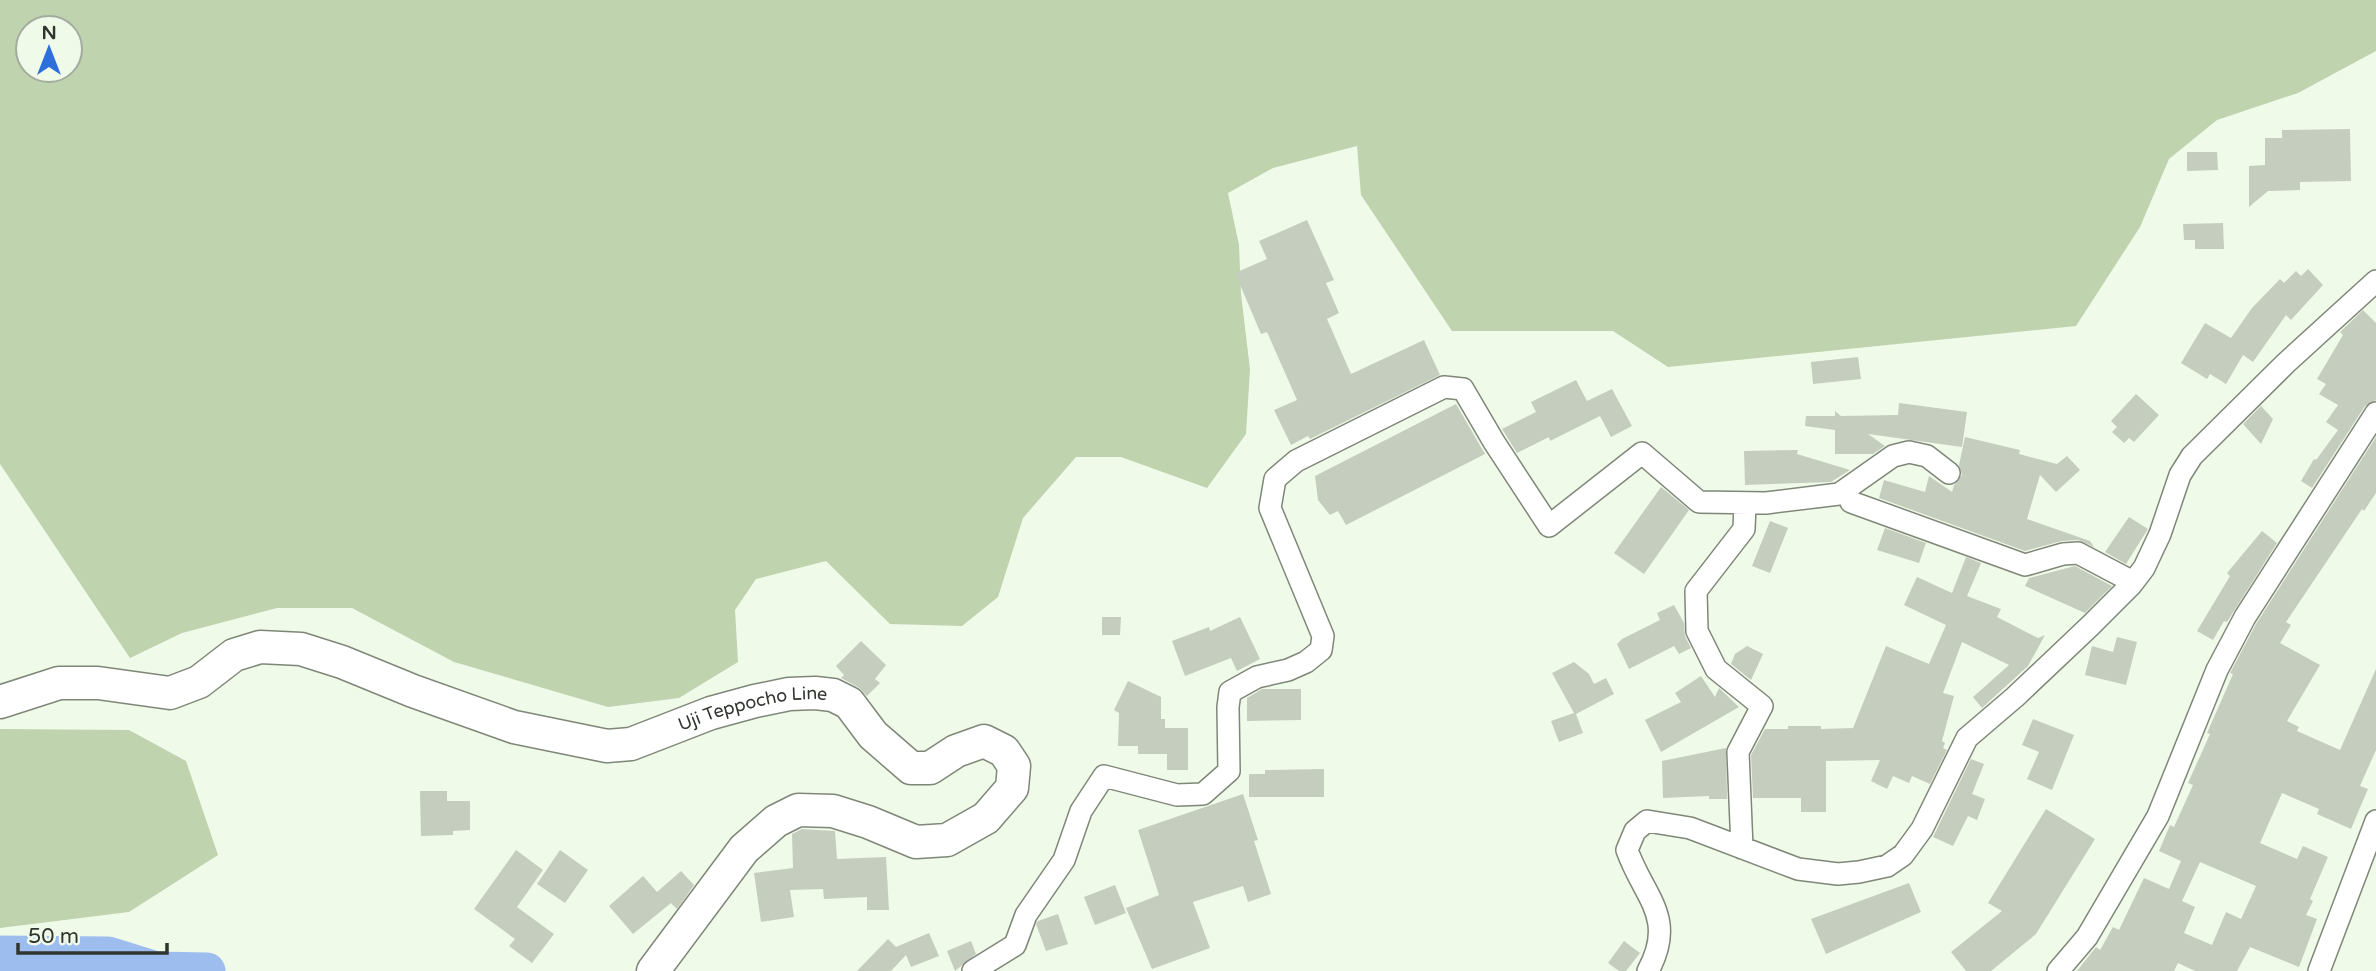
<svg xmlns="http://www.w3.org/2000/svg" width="2376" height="971" font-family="'Varela Round',sans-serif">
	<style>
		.green { fill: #bed3ae; fill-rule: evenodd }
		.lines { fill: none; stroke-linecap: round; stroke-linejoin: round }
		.river { stroke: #9ebdef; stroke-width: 37 }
		.building { fill: #c5cebe; fill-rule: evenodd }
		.street-casing { stroke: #7f8778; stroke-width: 24 }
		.secondary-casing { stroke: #7f8778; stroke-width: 35 }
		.street { stroke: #fff; stroke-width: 21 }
		.secondary { stroke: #fff; stroke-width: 32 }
		.labels { text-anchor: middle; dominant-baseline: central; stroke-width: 5; stroke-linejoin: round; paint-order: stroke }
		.street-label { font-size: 18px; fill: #31352f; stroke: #f0fae9 }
	</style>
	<rect width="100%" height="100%" fill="#f0fae9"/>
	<path class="green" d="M 0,0 L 2376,0 L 2376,51 L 2298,93 L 2217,120 L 2169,159 L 2140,227 L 2076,326 L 1668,367 L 1613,331 L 1452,331 L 1361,195 L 1357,146 L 1273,168 L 1228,193 L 1239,245 L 1241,294 L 1250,369 L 1246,434 L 1207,488 L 1121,457 L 1076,457 L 1023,518 L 998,597 L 962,626 L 890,624 L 826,561 L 756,579 L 735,610 L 738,662 L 679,698 L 608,707 L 454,662 L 352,608 L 277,608 L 182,633 L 130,658 L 0,464 ZM 28,28 L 70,28 L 70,70 L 28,70 Z
		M 0,729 L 129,730 L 186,761 L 218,855 L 129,912 L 0,928 Z"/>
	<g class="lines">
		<path class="river" d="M 0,954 L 108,955 L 156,970 L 207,971"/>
	</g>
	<path class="building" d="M 2350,129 L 2351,181 L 2300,182 L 2300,190 L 2268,191 L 2249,207 L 2249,166 L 2265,165 L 2265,138 L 2282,138 L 2282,130 Z
		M 2187,152 L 2217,152 L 2218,170 L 2187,171 Z
		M 1307,220 L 1334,280 L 1326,283 L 1339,313 L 1327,319 L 1351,374 L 1424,340 L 1440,375 L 1310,439 L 1308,436 L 1291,445 L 1274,410 L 1297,400 L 1267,332 L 1261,334 L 1235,273 L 1267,259 L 1259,241 Z
		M 2223,223 L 2224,249 L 2195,249 L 2195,240 L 2184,240 L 2183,224 Z
		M 2308,269 L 2323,285 L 2291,320 L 2286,315 L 2253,362 L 2243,355 L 2226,384 L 2210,374 L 2207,379 L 2181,363 L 2205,323 L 2231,338 L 2252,308 L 2280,279 L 2284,283 L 2296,271 L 2301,276 Z
		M 2363,310 L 2376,323 L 2376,400 L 2365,406 L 2312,488 L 2301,481 L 2314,459 L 2316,460 L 2338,430 L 2326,422 L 2338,405 L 2319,394 L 2326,384 L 2317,379 L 2343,335 L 2340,332 Z
		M 1858,357 L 1861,379 L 1813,384 L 1811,362 Z
		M 1576,380 L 1587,401 L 1612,389 L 1632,426 L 1611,437 L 1600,416 L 1550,441 L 1549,437 L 1517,453 L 1502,429 L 1536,412 L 1531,402 Z
		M 2136,394 L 2159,415 L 2134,442 L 2129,438 L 2124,443 L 2112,432 L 2117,427 L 2111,421 Z
		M 1899,403 L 1967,412 L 1962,447 L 1868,434 L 1885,446 L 1873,454 L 1835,454 L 1835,430 L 1805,426 L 1806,416 L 1835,416 L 1835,411 L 1841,416 L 1898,415 Z
		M 1456,404 L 1485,454 L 1346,525 L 1338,511 L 1330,515 L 1318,500 L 1315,476 Z
		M 2261,406 L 2273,419 L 2261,444 L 2243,424 Z
		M 1965,437 L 2020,450 L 2019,454 L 2057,464 L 2067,456 L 2080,470 L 2056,492 L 2040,475 L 2027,519 L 2090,541 L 2094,547 L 2078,540 L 2062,541 L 2025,551 L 1879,498 L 1884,480 L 1925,492 L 1929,476 L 1952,492 L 1954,485 L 1962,475 L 1959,465 Z
		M 2376,437 L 2376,493 L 2364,511 L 2362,509 L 2286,622 L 2291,625 L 2280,643 L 2320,665 L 2287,721 L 2299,727 L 2297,731 L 2340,750 L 2376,669 L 2376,750 L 2360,786 L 2368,789 L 2351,829 L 2317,814 L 2319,809 L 2282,793 L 2260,843 L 2297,859 L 2303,846 L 2328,857 L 2310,899 L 2313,901 L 2306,915 L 2317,919 L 2299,967 L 2250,947 L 2237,971 L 2195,971 L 2178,963 L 2174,971 L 2077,971 L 2096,947 L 2100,950 L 2113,927 L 2119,930 L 2144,878 L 2169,889 L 2181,861 L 2159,851 L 2170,825 L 2174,827 L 2193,785 L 2188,783 L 2210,734 L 2207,733 L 2233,674 L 2230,673 L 2256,624 ZM 2200,862 L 2256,886 L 2241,919 L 2226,912 L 2212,945 L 2184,933 L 2195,907 L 2182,901 Z
		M 1798,450 L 1797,454 L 1850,470 L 1831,482 L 1745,485 L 1744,451 Z
		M 1661,487 L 1689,510 L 1644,574 L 1614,553 Z
		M 2129,517 L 2148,529 L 2126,564 L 2105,552 Z
		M 1770,521 L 1788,528 L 1770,573 L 1752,566 Z
		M 1885,528 L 1926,543 L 1919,563 L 1877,550 Z
		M 2262,531 L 2277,543 L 2227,622 L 2224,621 L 2213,640 L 2197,631 L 2230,576 L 2227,573 Z
		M 1966,557 L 1981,563 L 1967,596 L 2001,609 L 1997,617 L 2038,638 L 2045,635 L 2028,666 L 1982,708 L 1973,697 L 2009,665 L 1962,642 L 1943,693 L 1954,696 L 1942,741 L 1945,743 L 1943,748 L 1947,750 L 1930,784 L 1912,776 L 1909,783 L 1893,776 L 1887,789 L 1871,781 L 1880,760 L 1826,761 L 1826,812 L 1801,812 L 1801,798 L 1753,798 L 1751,755 L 1765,729 L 1788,729 L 1788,726 L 1821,726 L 1821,729 L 1853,728 L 1886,646 L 1929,664 L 1946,625 L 1904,605 L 1917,577 L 1952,593 Z
		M 2075,566 L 2112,586 L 2085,613 L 2025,586 L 2029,578 Z
		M 1674,605 L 1684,623 L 1685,636 L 1691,648 L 1679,654 L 1674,646 L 1629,669 L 1617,644 L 1622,639 L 1660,620 L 1657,613 Z
		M 1102,617 L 1121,617 L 1120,635 L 1102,635 Z
		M 1240,617 L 1260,659 L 1237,671 L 1231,658 L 1185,676 L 1172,641 L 1209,627 L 1210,631 Z
		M 2117,637 L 2137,642 L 2126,685 L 2085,675 L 2092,646 L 2113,652 Z
		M 861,641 L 886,665 L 875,679 L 880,683 L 867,696 L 858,687 L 841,678 L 844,675 L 836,666 Z
		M 1747,646 L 1763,654 L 1751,680 L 1731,664 L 1735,654 Z
		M 1574,662 L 1589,674 L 1594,684 L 1606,678 L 1614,694 L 1576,714 L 1583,733 L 1559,742 L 1551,721 L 1574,713 L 1552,673 Z
		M 1701,676 L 1715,697 L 1719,688 L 1739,707 L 1661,752 L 1645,720 L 1681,702 L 1675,693 Z
		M 1128,681 L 1161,697 L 1161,719 L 1165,719 L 1165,728 L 1188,728 L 1188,770 L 1167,770 L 1167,754 L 1138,754 L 1138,746 L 1118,746 L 1119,713 L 1114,710 Z
		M 1262,689 L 1301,689 L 1301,720 L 1247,721 L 1247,698 Z
		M 2033,719 L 2074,735 L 2052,790 L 2027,779 L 2039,752 L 2022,745 Z
		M 1726,748 L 1727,799 L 1709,799 L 1709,796 L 1663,798 L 1662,761 Z
		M 1971,759 L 1984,764 L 1972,794 L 1985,799 L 1977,820 L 1968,816 L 1953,846 L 1933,837 Z
		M 1324,769 L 1324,797 L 1249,797 L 1249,774 L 1265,774 L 1265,770 Z
		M 420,791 L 447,791 L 447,801 L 470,801 L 470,830 L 453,831 L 453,835 L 421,836 Z
		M 1243,794 L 1258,840 L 1254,841 L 1271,894 L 1248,902 L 1243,886 L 1193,902 L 1210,948 L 1152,969 L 1126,908 L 1159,895 L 1138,830 Z
		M 2046,809 L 2095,839 L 2036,934 L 1991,971 L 1966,971 L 1951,952 L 2002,911 L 1988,903 Z
		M 802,829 L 835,831 L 837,859 L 886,857 L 889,910 L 867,910 L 867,897 L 824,899 L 823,889 L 790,890 L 794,917 L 761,922 L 754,873 L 793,868 L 792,834 Z
		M 516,850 L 543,870 L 517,907 L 554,934 L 532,963 L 509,946 L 515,939 L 474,909 Z
		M 560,850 L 588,870 L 565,903 L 537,884 Z
		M 681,871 L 694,885 L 677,909 L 671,903 L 633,934 L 609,906 L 643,876 L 657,892 Z
		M 1909,883 L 1921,912 L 1826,954 L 1811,919 Z
		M 1115,885 L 1126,913 L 1095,925 L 1084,897 Z
		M 1058,914 L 1068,944 L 1046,951 L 1036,924 L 1038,921 Z
		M 929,933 L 939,956 L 911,967 L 906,955 L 891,971 L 857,971 L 888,939 L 896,947 Z
		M 971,941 L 976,954 L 955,971 L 947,951 Z
		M 1624,941 L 1640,953 L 1626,971 L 1619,971 L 1608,963 Z"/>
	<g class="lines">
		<defs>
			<path id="street" d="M 1851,502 L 2025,565 L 2063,554 L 2078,553 L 2133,582
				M 1742,848 L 1738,752 L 1762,706 L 1716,669 L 1697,631 L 1696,591 L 1744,529 L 1745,503
				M 973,971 L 1015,945 L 1026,915 L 1064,860 L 1081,811 L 1104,776 L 1177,795 L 1203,794 L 1229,771 L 1228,707 L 1230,692 L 1257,677 L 1288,670 L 1306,662 L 1321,650 L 1323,636 L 1270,508 L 1275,479 L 1296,461 L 1444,387 L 1463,389 L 1494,442 L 1549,526 L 1642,453 L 1699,502 L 1766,503 L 1839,494 L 1893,456 L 1909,452 L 1927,456 L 1949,473
				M 1648,971 C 1677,917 1644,898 1627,850 L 1635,831 L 1647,821 L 1690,828 L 1798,869 L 1838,874 L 1859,872 L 1887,866 L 1903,855 L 1922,829 L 1967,738 L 2015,697 L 2090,626 L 2131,585 L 2144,568 L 2160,534 L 2180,475 L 2192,456 L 2286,363 L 2376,281
				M 2058,971 L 2087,937 L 2158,816 L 2217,670 L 2245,617 L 2376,413
				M 2319,971 L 2376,821"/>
			<g id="secondary">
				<path id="s1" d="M 0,702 L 59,683 L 98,683 L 170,693 L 199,682 L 234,655 L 260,647 L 301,649 L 342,662 L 413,691 L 514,727 L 607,746 L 631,744 L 711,713 L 755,701 L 789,694 L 815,693 L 833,695 L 849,703 L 873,735 L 911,768 L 930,768 L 956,751 L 984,741 L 1004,751 L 1014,766 L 1012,788 L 986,818 L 947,840 L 916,842 L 868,822 L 833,811 L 798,810 L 776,821 L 744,849 L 653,971"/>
			</g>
		</defs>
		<use href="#street" class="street-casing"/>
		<use href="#secondary" class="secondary-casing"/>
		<use href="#street" class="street"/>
		<use href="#secondary" class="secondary"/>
	</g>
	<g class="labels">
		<g class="street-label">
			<text stroke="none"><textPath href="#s1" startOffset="791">Uji Teppocho Line</textPath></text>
		</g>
	</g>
	<g transform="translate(49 49)"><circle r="33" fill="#f0fae9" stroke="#a4ab9f" stroke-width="2"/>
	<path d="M0-5L12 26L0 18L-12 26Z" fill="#2e6fdc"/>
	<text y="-10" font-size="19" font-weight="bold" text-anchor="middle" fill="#31352f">N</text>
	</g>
	<path d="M18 943v10h149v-10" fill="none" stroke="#31352f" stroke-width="3.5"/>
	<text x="28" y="943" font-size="21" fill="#31352f" stroke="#f0fae9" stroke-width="5" paint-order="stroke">50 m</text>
</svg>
